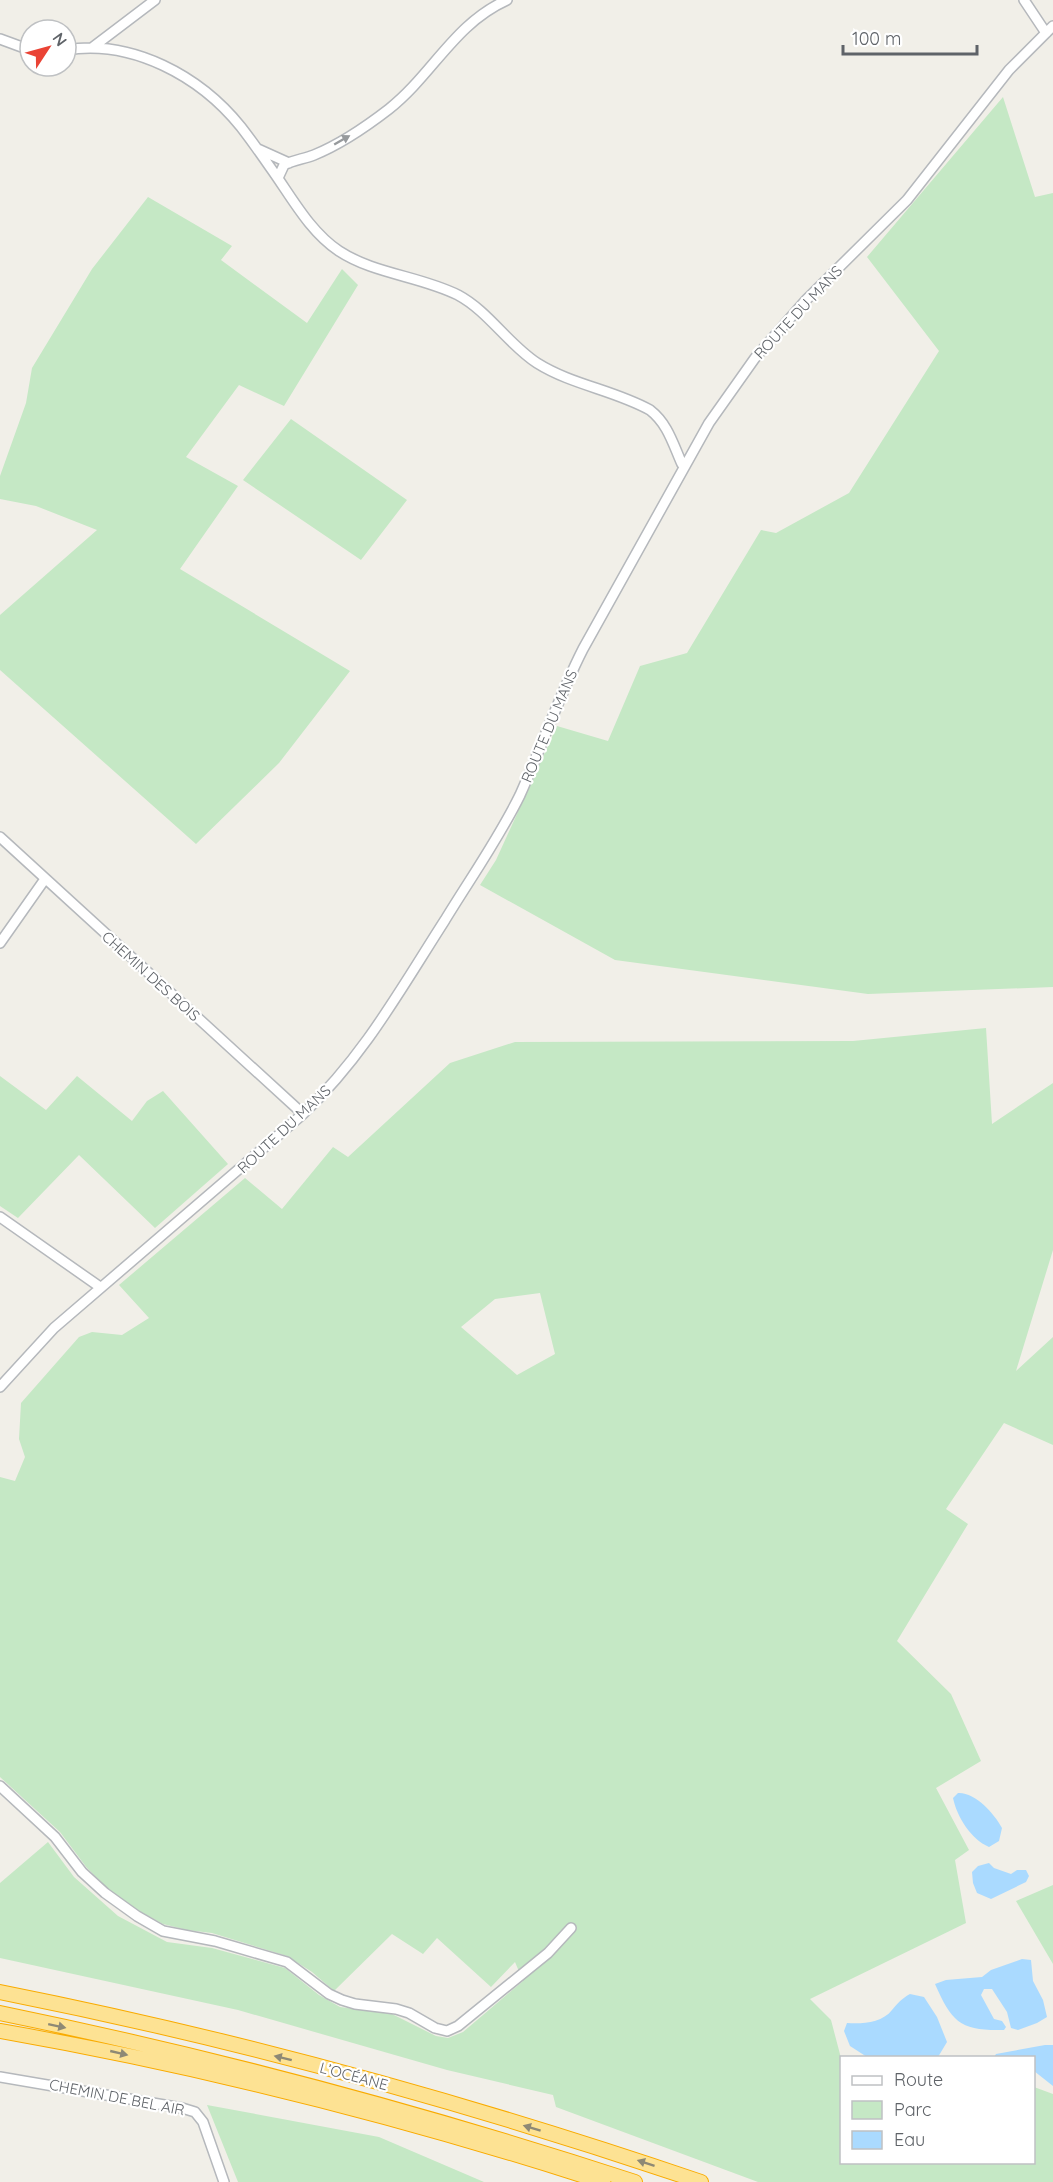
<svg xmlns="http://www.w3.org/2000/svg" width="1053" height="2182" font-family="Quicksand,sans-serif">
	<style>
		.green { fill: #c5e8c5; fill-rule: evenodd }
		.water { fill: #aadaff }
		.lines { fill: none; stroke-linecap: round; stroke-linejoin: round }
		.minor-casing { stroke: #b5b8bc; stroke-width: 12 }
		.highway-casing { stroke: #f9ab00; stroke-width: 16 }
		.minor { stroke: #fff; stroke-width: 9 }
		.highway { stroke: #fde293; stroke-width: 14 }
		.oneway { fill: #979a9d }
		.oneway2 { fill: #8e8975 }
		.labels { text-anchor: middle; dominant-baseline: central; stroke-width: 4.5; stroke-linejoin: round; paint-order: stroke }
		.street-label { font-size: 15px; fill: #5f6368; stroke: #fff }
	</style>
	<rect width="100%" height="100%" fill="#f1efe8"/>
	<path class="green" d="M 1003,97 L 1035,197 L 1053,193 L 1053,987 L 868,994 L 615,960 L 480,885 L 496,860 L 557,726 L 608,741 L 640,666 L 687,653 L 761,530 L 776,533 L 849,493 L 939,351 L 867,257 Z
		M 148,197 L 232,246 L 221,260 L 307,323 L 342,269 L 358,285 L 284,406 L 239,385 L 186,457 L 238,486 L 180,569 L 350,671 L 279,763 L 196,844 L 0,670 L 0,615 L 97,530 L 36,506 L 0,499 L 0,476 L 26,403 L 32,368 L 92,269 Z
		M 291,419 L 407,500 L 361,560 L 243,480 Z
		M 986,1028 L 992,1124 L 1053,1083 L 1053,1250 L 1016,1371 L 1053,1337 L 1053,1445 L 1004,1423 L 946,1509 L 968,1524 L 897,1641 L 951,1694 L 981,1761 L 936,1788 L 969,1850 L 955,1860 L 966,1923 L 810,1999 L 831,2020 L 841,2058 L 842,2162 L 1034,2162 L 1034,2087 L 1053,2094 L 1053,2182 L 758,2182 L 556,2107 L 553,2095 L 447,2070 L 238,2010 L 0,1958 L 0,1883 L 48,1842 L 74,1877 L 118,1916 L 167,1942 L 212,1948 L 285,1968 L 319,1995 L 340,2007 L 392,2014 L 436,2036 L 448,2038 L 463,2032 L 523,1981 L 515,1962 L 491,1987 L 437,1938 L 423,1954 L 392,1934 L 334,1991 L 312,1972 L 287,1956 L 212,1933 L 187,1930 L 163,1924 L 137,1910 L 107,1888 L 87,1868 L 60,1832 L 0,1777 L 0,1477 L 15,1481 L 25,1457 L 19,1439 L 21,1403 L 79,1337 L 92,1332 L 122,1335 L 149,1318 L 119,1285 L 245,1178 L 282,1209 L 333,1147 L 348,1157 L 450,1063 L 515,1042 L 853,1041 ZM 540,1293 L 555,1354 L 517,1375 L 461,1327 L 495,1299 Z
		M 0,1076 L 46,1110 L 77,1076 L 132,1121 L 147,1101 L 163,1091 L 228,1164 L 155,1228 L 79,1155 L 18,1218 L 0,1206 Z
		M 1053,1885 L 1053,1964 L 1016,1901 Z
		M 207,2105 L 379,2137 L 484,2182 L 238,2182 Z"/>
	<path class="water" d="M 958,1793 C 975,1792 994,1813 1002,1828 L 999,1841 L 989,1847 C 971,1839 957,1817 953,1798 Z
		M 989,1863 L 994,1868 L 1011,1874 L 1017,1870 L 1026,1870 L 1029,1876 L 1026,1882 L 991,1899 L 977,1893 L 973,1883 L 972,1872 L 978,1866 Z
		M 1022,1959 L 1031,1960 L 1033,1981 L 1043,2000 L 1047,2017 L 1037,2023 L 1018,2030 L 1011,2028 L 1007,2012 L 992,1989 L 984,1989 L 981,1995 L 994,2019 L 1002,2021 L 1006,2027 L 1004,2030 C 961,2031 952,2023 935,1984 L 946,1980 L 982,1977 L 991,1970 Z
		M 910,1994 L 924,1997 L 937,2017 L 947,2042 L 938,2057 L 867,2057 L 850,2046 L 844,2031 L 847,2023 C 862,2024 882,2023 892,2010 C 898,2003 901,1999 910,1994 Z
		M 1045,2045 L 1053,2045 L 1053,2086 L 1034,2071 L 1034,2058 L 994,2057 L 996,2054 Z"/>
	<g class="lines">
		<defs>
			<path id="minor" d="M 1024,0 L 1046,33
				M 0,39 L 30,50
				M 93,47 L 155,0
				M 66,50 C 132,39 200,76 241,127 C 251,140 261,154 270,167 C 291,196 309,231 339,251 C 374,274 420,276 458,295 C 488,311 508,344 537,363 C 572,385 614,390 650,410 C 668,424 673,444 682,464 L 685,466
				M 258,149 L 289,163
				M 278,178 L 284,165 C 293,160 304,159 314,155 C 341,144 367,126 389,109 C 433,74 454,24 507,0
				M 0,837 L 303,1114
				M 0,943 L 45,879
				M 0,1217 L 100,1287
				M 0,1387 L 54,1328 L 303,1114 C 364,1056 400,990 445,920 C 470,879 499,838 520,795 C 542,746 559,696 583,649 L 709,423 L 755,358 L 806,300 L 907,200 L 1009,70 L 1053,26
				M 0,1786 L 55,1837 L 82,1872 L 105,1893 L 137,1916 L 163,1931 L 215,1941 L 287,1962 L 329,1994 L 342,2000 L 355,2004 L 396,2009 L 409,2013 L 435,2028 L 447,2031 L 458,2026 L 548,1953 L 571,1928
				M 0,2077 L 182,2108 L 195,2112 L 203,2122 L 224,2182"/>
			<path id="highway" d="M 0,1992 C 237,2039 472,2104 701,2182
				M 0,2013 C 214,2057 427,2114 635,2182
				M 0,2031 C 204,2067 406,2118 603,2182"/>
		</defs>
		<use href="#minor" class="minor-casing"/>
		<use href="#highway" class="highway-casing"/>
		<use href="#minor" class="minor"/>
		<use href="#highway" class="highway"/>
	</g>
	<defs><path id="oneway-solid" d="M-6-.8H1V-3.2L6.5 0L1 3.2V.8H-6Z" transform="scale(1.5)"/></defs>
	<use class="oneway" href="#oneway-solid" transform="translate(342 140) rotate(-30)"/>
	<g class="oneway2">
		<use href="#oneway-solid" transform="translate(57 2026) rotate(12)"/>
		<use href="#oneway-solid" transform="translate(119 2053) rotate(13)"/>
		<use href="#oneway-solid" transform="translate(283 2058) rotate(-166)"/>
		<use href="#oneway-solid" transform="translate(532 2128) rotate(-163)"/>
		<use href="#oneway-solid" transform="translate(646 2163) rotate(-162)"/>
	</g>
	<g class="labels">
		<g class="street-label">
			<text transform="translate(798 312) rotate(-47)">ROUTE DU MANS</text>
			<text transform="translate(549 726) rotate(-67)">ROUTE DU MANS</text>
			<text transform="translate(151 976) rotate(42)">CHEMIN DES BOIS</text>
			<text transform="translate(284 1129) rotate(-43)">ROUTE DU MANS</text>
			<text transform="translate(354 2076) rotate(15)">L’OCÉANE</text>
			<text transform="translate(117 2097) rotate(11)">CHEMIN DE BEL AIR</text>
		</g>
	</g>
	<rect x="840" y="2056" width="195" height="108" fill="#ffffff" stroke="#bfc1c3" stroke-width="1.5"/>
	<rect x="852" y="2076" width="30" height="9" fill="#ffffff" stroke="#bfc1c3" stroke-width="1.5"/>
	<text x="894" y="2086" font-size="18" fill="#5f6368">Route</text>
	<rect x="852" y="2101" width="30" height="18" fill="#c5e8c5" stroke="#bfc1c3" stroke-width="1.5"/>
	<text x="894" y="2116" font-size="18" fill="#5f6368">Parc</text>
	<rect x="852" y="2131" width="30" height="18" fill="#aadaff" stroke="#bfc1c3" stroke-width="1.5"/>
	<text x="894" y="2146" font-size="18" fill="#5f6368">Eau</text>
	<g transform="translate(48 48) rotate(54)"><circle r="28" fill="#ffffff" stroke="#bfc1c3" stroke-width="1.5"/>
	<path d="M0-4.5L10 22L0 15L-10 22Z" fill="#ea4335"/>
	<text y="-9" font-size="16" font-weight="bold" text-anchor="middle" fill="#5f6368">N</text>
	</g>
	<path d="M843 45v9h134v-9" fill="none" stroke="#5f6368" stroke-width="3"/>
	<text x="852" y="45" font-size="18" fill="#5f6368" stroke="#ffffff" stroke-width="4.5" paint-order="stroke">100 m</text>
</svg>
